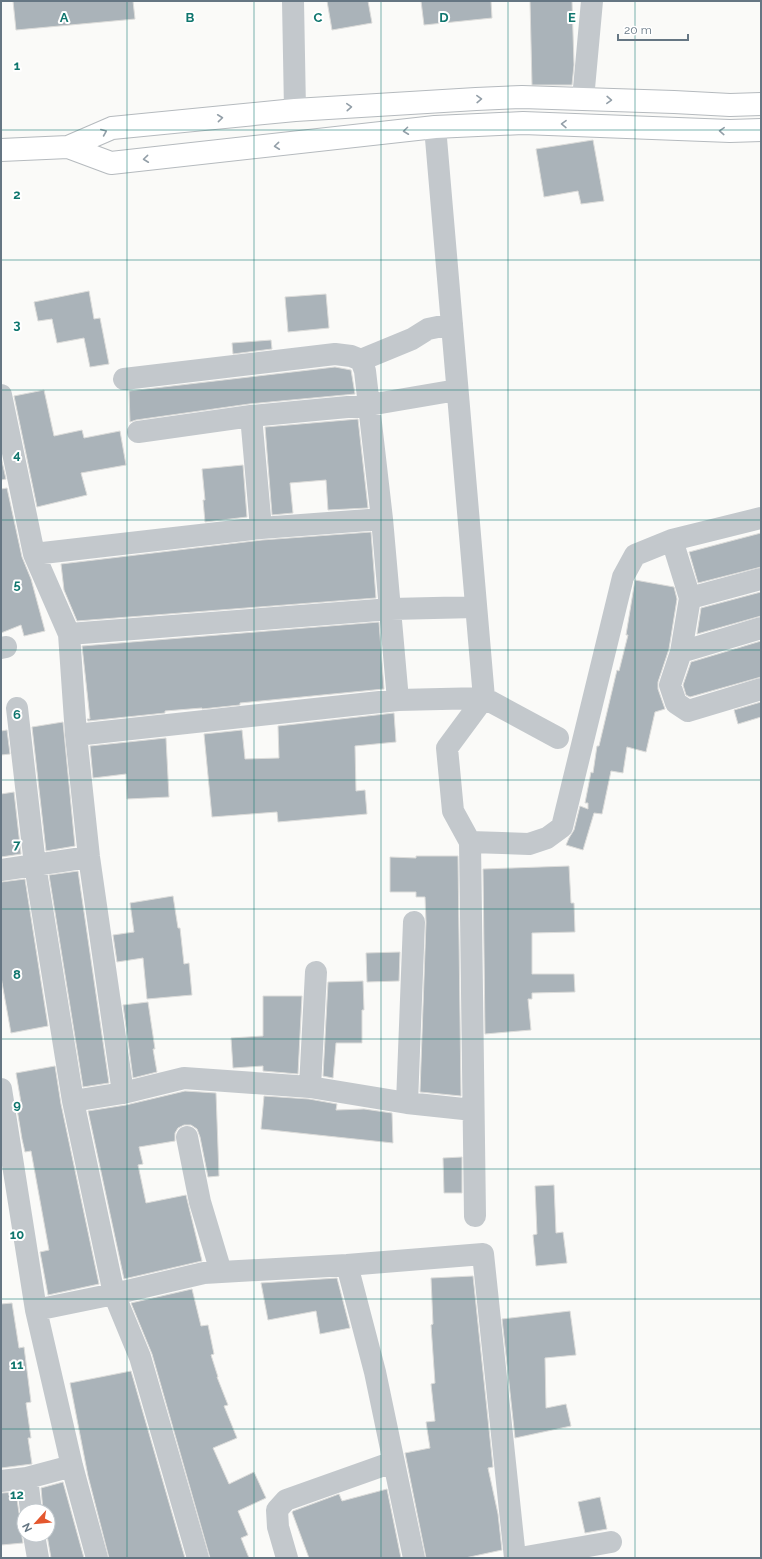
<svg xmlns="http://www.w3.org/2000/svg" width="762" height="1559" font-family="Raleway,sans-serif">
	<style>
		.building { fill: #aab3b9; stroke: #dcdcda }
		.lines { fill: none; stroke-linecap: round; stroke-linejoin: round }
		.major-casing { stroke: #b5babe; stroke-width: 24 }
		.minor { stroke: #c3c8cc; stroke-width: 22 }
		.major { stroke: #fff; stroke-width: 22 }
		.oneway { stroke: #939fa8 }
		.grid { fill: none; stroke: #0f766e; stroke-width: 1; stroke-opacity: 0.55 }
		.grid-label { font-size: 13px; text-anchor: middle; font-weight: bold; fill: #0f766e; stroke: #fff; stroke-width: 4; stroke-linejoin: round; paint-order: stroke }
	</style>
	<rect width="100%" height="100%" fill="#fafaf8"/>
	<path class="building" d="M 13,1 L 133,1 L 135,19 L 16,30 Z
		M 327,1 L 368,1 L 372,23 L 332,30 Z
		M 421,1 L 491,1 L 492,18 L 424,25 Z
		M 530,1 L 572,1 L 574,65 L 572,85 L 532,85 Z
		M 593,140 L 604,201 L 581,204 L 578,191 L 544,197 L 536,149 Z
		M 89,291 L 94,319 L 100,318 L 109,364 L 90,367 L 84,338 L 57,343 L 52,319 L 38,321 L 34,302 Z
		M 326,294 L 329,328 L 288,332 L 285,297 Z
		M 271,340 L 272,349 L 233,354 L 232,343 Z
		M 335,367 L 351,370 L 355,394 L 249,404 L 136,420 L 130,422 L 129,391 Z
		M 44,390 L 54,436 L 82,430 L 84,438 L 120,431 L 126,465 L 81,473 L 87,495 L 37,507 L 14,396 Z
		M 358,419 L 368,508 L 328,510 L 326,480 L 290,483 L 293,513 L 272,515 L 265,427 Z
		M 1,457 L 6,479 L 1,480 Z
		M 243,465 L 247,517 L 205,522 L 203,500 L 205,500 L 202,469 Z
		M 7,488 L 22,557 L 31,579 L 45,631 L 24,636 L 21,625 L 1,633 L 1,489 Z
		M 371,532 L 376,598 L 77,621 L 64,590 L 61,564 L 262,540 Z
		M 761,533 L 761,567 L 698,583 L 689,552 Z
		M 635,580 L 674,587 L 677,599 L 669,649 L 658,682 L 658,689 L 665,709 L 655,712 L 646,752 L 627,747 L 623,773 L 611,771 L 602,814 L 594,813 L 583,850 L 566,845 L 569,838 L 574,830 L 580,806 L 588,809 L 588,803 L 585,803 L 591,772 L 593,773 L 597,746 L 599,746 L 617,670 L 619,671 L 628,635 L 626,635 Z
		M 761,592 L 761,616 L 697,634 L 701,608 Z
		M 379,622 L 384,689 L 240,703 L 240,705 L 202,709 L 202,708 L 165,711 L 165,713 L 88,721 L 87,719 L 90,719 L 82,646 Z
		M 761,641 L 761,677 L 690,697 L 686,695 L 683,685 L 691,662 Z
		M 761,702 L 761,717 L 738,724 L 734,710 Z
		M 394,713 L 396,742 L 355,746 L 356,791 L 365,790 L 367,814 L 278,822 L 277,812 L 212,817 L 204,734 L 242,730 L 245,759 L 279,758 L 278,726 Z
		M 63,722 L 75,846 L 46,851 L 32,727 Z
		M 7,730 L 10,754 L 1,755 L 1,731 Z
		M 166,738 L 169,797 L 127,799 L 126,774 L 93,778 L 90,746 Z
		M 14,792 L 21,854 L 1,857 L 1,794 Z
		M 416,856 L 458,856 L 461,1096 L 420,1092 L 426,922 L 425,897 L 416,897 L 416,892 L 390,892 L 390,857 L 416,858 Z
		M 569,866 L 571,903 L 574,903 L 575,932 L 532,933 L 532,974 L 574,974 L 575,992 L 532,993 L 532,999 L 528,999 L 531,1030 L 485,1034 L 483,869 Z
		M 78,871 L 109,1083 L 83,1087 L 49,875 Z
		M 25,879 L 48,1026 L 11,1033 L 1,977 L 1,882 Z
		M 173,896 L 178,928 L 180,928 L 184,964 L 189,963 L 192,995 L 147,999 L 143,958 L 117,962 L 113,935 L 134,932 L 130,903 Z
		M 400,952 L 399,981 L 367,982 L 366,953 Z
		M 363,981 L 364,1010 L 362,1010 L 362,1043 L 336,1043 L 333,1078 L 323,1076 L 328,982 Z
		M 263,996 L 302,996 L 298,1074 L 263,1071 L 263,1066 L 233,1068 L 231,1038 L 263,1036 Z
		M 148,1002 L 155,1049 L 153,1049 L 157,1072 L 133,1078 L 123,1005 Z
		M 55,1066 L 61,1104 L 99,1284 L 48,1295 L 40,1252 L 49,1250 L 31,1151 L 25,1152 L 22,1139 L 17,1109 L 22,1108 L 16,1073 Z
		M 185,1091 L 216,1093 L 219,1176 L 208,1177 L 200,1137 L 197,1129 L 191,1125 L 184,1125 L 178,1128 L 175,1133 L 175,1141 L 139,1147 L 143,1164 L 138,1165 L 146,1203 L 186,1195 L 202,1261 L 124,1279 L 88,1111 L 126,1105 Z
		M 264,1096 L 309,1099 L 337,1104 L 336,1110 L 364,1109 L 392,1113 L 393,1143 L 261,1129 Z
		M 462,1157 L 462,1193 L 444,1193 L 443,1158 Z
		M 554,1185 L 556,1233 L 563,1232 L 567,1263 L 536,1266 L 533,1235 L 537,1234 L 535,1186 Z
		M 473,1276 L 493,1467 L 488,1468 L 498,1514 L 502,1550 L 465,1558 L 426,1558 L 405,1453 L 430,1448 L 426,1422 L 435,1421 L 431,1384 L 435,1383 L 431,1325 L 433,1324 L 431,1278 Z
		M 337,1278 L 350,1328 L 320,1334 L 316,1311 L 268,1320 L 261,1283 Z
		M 192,1289 L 201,1326 L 208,1325 L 214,1354 L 211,1355 L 218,1377 L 217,1377 L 228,1405 L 224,1406 L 237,1438 L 213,1448 L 229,1484 L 254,1472 L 266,1498 L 238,1511 L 248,1535 L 241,1538 L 249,1558 L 210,1558 L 152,1354 L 131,1303 Z
		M 12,1303 L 19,1348 L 24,1347 L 31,1402 L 26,1403 L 31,1438 L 28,1438 L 32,1464 L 1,1468 L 1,1304 Z
		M 570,1311 L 576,1355 L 545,1358 L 546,1408 L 566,1404 L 571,1426 L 515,1438 L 502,1319 Z
		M 131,1371 L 185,1558 L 109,1558 L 88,1476 L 70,1383 Z
		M 63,1482 L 84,1558 L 51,1558 L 47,1535 L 48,1535 L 48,1511 L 43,1511 L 41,1488 Z
		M 387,1489 L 401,1558 L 309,1558 L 292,1512 L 293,1511 L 339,1494 L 342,1501 Z
		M 16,1492 L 19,1513 L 21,1518 L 24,1521 L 22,1537 L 23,1543 L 1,1545 L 1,1493 Z
		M 600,1497 L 607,1529 L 585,1533 L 578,1502 Z"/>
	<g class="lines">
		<defs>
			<path id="major" d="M 68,147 L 111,163 L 435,127 L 523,123 L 730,131 L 761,130
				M 1,150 L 68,147 L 112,128 L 295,110 L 476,99 L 522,97 L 674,102 L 730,105 L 761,104"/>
		</defs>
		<use href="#major" class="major-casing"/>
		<path class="minor" d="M 293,1 L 295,110
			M 583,99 L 592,1
			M 435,127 L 484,698 L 447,748 L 453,811 L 470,842 L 475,1216
			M 361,360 L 412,339 L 428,329 L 452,324
			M 124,379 L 335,354 L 351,356 L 361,360 L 365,371 L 382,519 L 398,700
			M 1,395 L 34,554 L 69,634 L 76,735 L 89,857 L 123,1093
			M 251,416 L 261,528
			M 138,432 L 251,416 L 369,405 L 457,390
			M 672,540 L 690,598 L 681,652 L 670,685 L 676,703 L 688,711 L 761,689
			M 34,554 L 261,528 L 382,519
			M 690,598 L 761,579
			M 69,634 L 391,609 L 476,607
			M 1,648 L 6,647
			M 681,652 L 761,628
			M 17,708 L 35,865 L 73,1101 L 114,1294 L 140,1357 L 198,1558
			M 76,735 L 398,700 L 484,698 L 558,738
			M 470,842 L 529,844 L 547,838 L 562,827 L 623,577 L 635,555 L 672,540 L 761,518
			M 1,870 L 89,857
			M 310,1087 L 316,972
			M 1,1089 L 36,1310 L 72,1466 L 97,1558
			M 73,1101 L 123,1093 L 184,1078 L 310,1087 L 407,1103 L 473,1110
			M 407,1103 L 414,922
			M 187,1137 L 200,1202 L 221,1272
			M 347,1265 L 375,1372 L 414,1558
			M 36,1310 L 114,1294 L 204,1273 L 347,1265 L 483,1254 L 515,1558
			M 27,1478 L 31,1511
			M 1,1481 L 27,1478 L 72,1466
			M 34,1535 L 38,1558
			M 287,1558 L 278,1527 L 277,1510 L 286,1500 L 393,1462
			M 520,1558 L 611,1542"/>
		<use href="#major" class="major"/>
	</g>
	<defs><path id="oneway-chevron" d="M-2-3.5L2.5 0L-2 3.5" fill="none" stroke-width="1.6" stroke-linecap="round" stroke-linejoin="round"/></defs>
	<g class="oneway">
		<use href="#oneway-chevron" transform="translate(479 99) rotate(-2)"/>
		<use href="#oneway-chevron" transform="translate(609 100) rotate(2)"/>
		<use href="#oneway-chevron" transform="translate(349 107) rotate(-4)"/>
		<use href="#oneway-chevron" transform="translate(220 118) rotate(-6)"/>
		<use href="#oneway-chevron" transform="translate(564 124) rotate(-179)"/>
		<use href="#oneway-chevron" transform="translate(406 131) rotate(173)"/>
		<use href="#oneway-chevron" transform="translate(722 131) rotate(-177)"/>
		<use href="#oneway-chevron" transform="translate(104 132) rotate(-23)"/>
		<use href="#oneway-chevron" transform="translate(277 146) rotate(174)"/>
		<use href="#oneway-chevron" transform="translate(146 159) rotate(174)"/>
	</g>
	<path class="grid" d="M 127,1 L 127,1558M 254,1 L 254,1558M 381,1 L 381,1558M 508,1 L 508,1558M 635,1 L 635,1558M 1,130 L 761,130M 1,260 L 761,260M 1,390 L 761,390M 1,520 L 761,520M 1,650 L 761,650M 1,780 L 761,780M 1,909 L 761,909M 1,1039 L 761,1039M 1,1169 L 761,1169M 1,1299 L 761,1299M 1,1429 L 761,1429"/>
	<g class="grid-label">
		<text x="64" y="22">A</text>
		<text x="190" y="22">B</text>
		<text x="318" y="22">C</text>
		<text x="444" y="22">D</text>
		<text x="572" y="22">E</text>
		<text x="17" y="70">1</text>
		<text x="17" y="199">2</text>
		<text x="17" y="329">3</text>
		<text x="17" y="459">4</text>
		<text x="17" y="589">5</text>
		<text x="17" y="719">6</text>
		<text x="17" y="849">7</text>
		<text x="17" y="979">8</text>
		<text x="17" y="1109">9</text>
		<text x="17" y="1239">10</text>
		<text x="17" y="1369">11</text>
		<text x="17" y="1499">12</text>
	</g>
	<rect width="762" height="1559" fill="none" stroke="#657683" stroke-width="4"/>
	<g transform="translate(36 1523) rotate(243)"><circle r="19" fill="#ffffff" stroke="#c1c8cd"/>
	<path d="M0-3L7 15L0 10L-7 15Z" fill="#e4572e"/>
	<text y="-6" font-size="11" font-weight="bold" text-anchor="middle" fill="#657683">N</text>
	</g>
	<path d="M618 34v6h70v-6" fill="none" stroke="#657683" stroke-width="2"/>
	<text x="624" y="34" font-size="12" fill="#657683" stroke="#ffffff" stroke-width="3" paint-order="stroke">20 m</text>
</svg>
